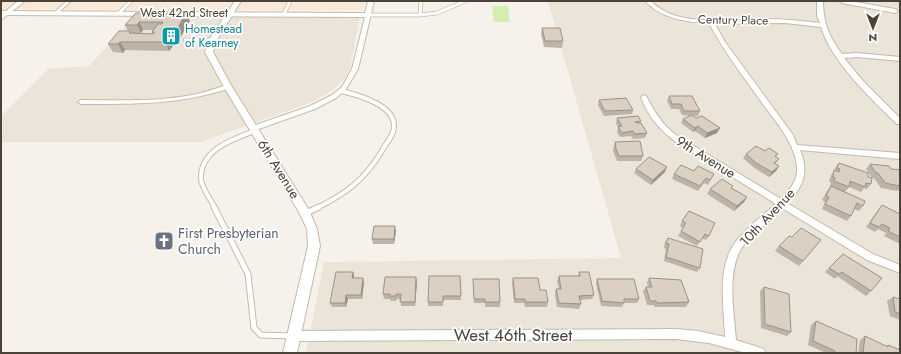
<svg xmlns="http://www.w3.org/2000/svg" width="901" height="354" font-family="Jost,sans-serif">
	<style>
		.residential { fill: #ebe4d8 }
		.commercial { fill: #f9e8d5 }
		.green { fill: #d5edb1 }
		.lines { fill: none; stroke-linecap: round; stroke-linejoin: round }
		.service-far2-casing { stroke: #c3baac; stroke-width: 4.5 }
		.service-far1-casing { stroke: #c3baac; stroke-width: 6 }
		.service-casing { stroke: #c3baac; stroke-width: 7 }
		.minor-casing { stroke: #c3baac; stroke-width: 2 }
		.tertiary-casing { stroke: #c3baac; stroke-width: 2 }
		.service-far2 { stroke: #fff; stroke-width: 3 }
		.service-far1 { stroke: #fff; stroke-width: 4 }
		.service { stroke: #fff; stroke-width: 5 }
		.minor { fill: #fff; fill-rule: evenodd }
		.tertiary { fill: #fff; fill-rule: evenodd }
		.wall { fill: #bdb3a7; fill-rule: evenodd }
		.shaded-wall { fill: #9a9288 }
		.building { fill: #dcd0c2; stroke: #9a9288 }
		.labels { text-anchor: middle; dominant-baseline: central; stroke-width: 3.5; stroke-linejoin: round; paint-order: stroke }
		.far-street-label { font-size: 12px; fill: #4c4338; stroke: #fff }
		.far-culture-label { font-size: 12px; fill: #0d838f; stroke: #fff; text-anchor: start }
		.street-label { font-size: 14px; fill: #4c4338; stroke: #fff }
		.worship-label { font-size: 14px; fill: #5b616d; stroke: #fff; text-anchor: start }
		.near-street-label { font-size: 17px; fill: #4c4338; stroke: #fff }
	</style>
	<rect width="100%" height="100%" fill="#f6f2eb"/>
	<path class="residential" d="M 548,1 L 900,1 L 900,353 L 306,353 L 324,262 L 621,258 Z
		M 137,14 L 360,16 L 350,69 L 344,79 L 334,89 L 315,101 L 201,142 L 1,142 L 1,116 L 48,69 L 89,66 Z"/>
	<path class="commercial" d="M 1,1 L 365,1 L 363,10 L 6,9 L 1,13 Z"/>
	<path class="green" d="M 492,6 L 508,6 L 510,22 L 494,22 Z"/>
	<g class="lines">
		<defs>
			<path id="service-far2" d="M 56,13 L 69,1
				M 119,13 L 131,1
				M 284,14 L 290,1
				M 367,15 L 420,15 L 437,13 L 465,1
				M 420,15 L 421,1
				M 185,40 L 213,40
				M 341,91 L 345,92"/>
			<path id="service-far1" d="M 215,208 C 211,200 202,188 201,180 C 199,150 233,139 255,131
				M 317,208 C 347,193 364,180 382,151 C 385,145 391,138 393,132 C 401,106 358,95 341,91"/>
			<path id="service" d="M 214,207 L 248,274 L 254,328 L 261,335 L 292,336
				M 306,213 L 319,207"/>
			<path id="minor" d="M 368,1 L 374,1 L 358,69 L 346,89 L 336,98 L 315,109 L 253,131 L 249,129 L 250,127 L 310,106 L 332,95 L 342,87 L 352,69 L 365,17 L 1,15 L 1,11 L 365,13 Z
				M 645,1 L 651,1 C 654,4 657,7 661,9 C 686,26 737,19 767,19 C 785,19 802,21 820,23 L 817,16 L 817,1 L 823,1 C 823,22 829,37 842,54 L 857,53 L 900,57 L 900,61 L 857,57 L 844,58 L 864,82 L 900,118 L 900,124 L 897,124 C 870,98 832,62 821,27 L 785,23 L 715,24 L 725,42 L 793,135 L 797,145 L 900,153 L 900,159 L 800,150 C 809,171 804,187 787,203 L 873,254 L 900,265 L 900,273 L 867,260 L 782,208 C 773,216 765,225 756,233 C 752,237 746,241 743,246 C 726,270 734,312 736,340 L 764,349 L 765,353 L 746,353 L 709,343 L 676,339 L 294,341 L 290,339 L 289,336 L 290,333 L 294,331 L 676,329 L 698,331 L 725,337 C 724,306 716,266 737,240 C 748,227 763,215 776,204 L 677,143 C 660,130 648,117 641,97 L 644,95 L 646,96 C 656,113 659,121 676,135 L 781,199 C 790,190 798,180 797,167 C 795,143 776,122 762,103 C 744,77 724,52 709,23 C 686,22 662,19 645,1 Z
				M 839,1 L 850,1 L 895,9 L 898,11 L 895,13 L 842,3 Z
				M 228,85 L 231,87 L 230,88 C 180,105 133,104 81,104 L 78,102 L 81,100 C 118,100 156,102 192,95 C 204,93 216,88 228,85 Z"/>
			<path id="tertiary" d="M 18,1 L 25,1 L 1,20 L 1,15 Z
				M 235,1 L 241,1 L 217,40 L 213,52 L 232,87 L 309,210 L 317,229 L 320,246 L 297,353 L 283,353 L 308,246 L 307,229 L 300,214 L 224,87 L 205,52 L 209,40 Z"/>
		</defs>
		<use href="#service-far2" class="service-far2-casing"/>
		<use href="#service-far1" class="service-far1-casing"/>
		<use href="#service" class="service-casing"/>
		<use href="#minor" class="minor-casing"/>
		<use href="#tertiary" class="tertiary-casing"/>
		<use href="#service-far2" class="service-far2"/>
		<use href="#service-far1" class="service-far1"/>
		<use href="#service" class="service"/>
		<use href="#minor" class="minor"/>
		<use href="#tertiary" class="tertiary"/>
	</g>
	<path class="wall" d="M 146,13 L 146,14 L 190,21 L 177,43 L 175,43 L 169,51 L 125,50 L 123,53 L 113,52 L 108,44 L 128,31 L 125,25 ZM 143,30 L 153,30 L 152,32 L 153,34 L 132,33 L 141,33 Z
		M 542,28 L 563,41 L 562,48 L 544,47 L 541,34 Z
		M 669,96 L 700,111 L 698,116 L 693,116 L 717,133 L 705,138 L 695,131 L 693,132 L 681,123 L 683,119 L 691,116 L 682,115 L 679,109 L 671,109 L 667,101 Z
		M 599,100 L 633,110 L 632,114 L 604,116 L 598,105 Z
		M 617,118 L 641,121 L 640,123 L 647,133 L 645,138 L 633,139 L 631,136 L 620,137 L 617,132 L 618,127 L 616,123 Z
		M 615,142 L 643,156 L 641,161 L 617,161 L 613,151 Z
		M 746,154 L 776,157 L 779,159 L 775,164 L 779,166 L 776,171 L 769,177 L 753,167 L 743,158 Z
		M 839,163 L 868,177 L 871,184 L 867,189 L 864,188 L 861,192 L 849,187 L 845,192 L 832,187 L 863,206 L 859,211 L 854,209 L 851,216 L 847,221 L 822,209 L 825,202 L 822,200 L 827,191 L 831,186 L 830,186 L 831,182 L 829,182 L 831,175 L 834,171 L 835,168 Z
		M 870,164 L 891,169 L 900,170 L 900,190 L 898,190 L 897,191 L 881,188 L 874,178 L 872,178 L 866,169 Z
		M 636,169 L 665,172 L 651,185 L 634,173 Z
		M 694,171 L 714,174 L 708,185 L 704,183 L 698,191 L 672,179 L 674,174 Z
		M 732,188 L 747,197 L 744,202 L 734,211 L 707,194 L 710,189 Z
		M 882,205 L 900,214 L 900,244 L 884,236 L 886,233 L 878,229 L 875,232 L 866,227 L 878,210 Z
		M 682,221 L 709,236 L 706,240 L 702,238 L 697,246 L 678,236 L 683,228 L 680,226 Z
		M 396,231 L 394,244 L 373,244 L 372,239 Z
		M 792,237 L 821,240 L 799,266 L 775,251 L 779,246 Z
		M 668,238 L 700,268 L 697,272 L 664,261 L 666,249 L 664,248 L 665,242 Z
		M 843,254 L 871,291 L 866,296 L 837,276 L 835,279 L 825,272 Z
		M 353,272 L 354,276 L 354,278 L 364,283 L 362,299 L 348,299 L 346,307 L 332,307 L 330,303 Z
		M 579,272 L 594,295 L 592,299 L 580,300 L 581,304 L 579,309 L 557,307 L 555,294 L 556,289 L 559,289 L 557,281 L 559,276 L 578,276 Z
		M 460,276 L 461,300 L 443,300 L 443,306 L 428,306 L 428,302 Z
		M 513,278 L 540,290 L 548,302 L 547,307 L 525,307 L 524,303 L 514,303 L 512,283 Z
		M 649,278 L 689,302 L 686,307 L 654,307 L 654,305 L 647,305 L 643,291 L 646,287 L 648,287 L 647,283 Z
		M 473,279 L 500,302 L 500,307 L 485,307 L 485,303 L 474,303 Z
		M 597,279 L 639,299 L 637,303 L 624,303 L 622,307 L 601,306 L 596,284 Z
		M 417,282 L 415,306 L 401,306 L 401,299 L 397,299 L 396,301 L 391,301 L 390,299 L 384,299 L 383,294 Z
		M 764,287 L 791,332 L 787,336 L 761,328 L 760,291 Z
		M 893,297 L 899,299 L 900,298 L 900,320 L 890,316 L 887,301 Z
		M 816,321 L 856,353 L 826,353 L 808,345 L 811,325 Z
		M 865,336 L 886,346 L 888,345 L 900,353 L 858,353 L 860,340 Z"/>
	<path class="shaded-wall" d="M 186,13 L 190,21 L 177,43 L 174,35 Z
		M 139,22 L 143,30 L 141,33 L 137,25 Z
		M 171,34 L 175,43 L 169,51 L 165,42 Z
		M 120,42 L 125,50 L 123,53 L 118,44 Z
		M 698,126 L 695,131 L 693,132 L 695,128 Z
		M 720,128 L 717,133 L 705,138 L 707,133 Z
		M 779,166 L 776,171 L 769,177 L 772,172 Z
		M 667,167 L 665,172 L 651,185 L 653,180 Z
		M 747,197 L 744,202 L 734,211 L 737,206 Z
		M 395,226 L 396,231 L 394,244 L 394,239 Z
		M 353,272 L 354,276 L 353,283 L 352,278 Z
		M 416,277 L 417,282 L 415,306 L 415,302 Z
		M 363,278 L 364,283 L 362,299 L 361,295 Z
		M 346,295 L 348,299 L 346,307 L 345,303 Z"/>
	<path class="building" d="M 136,13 L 146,13 L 144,14 L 186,13 L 174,35 L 171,34 L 165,42 L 120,42 L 118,44 L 108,44 L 119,31 L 131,31 L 129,33 L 153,34 L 155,32 L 152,32 L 158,24 L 162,24 L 163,22 L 139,22 L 137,25 L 125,25 Z
		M 542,28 L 560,28 L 563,41 L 545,41 Z
		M 669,96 L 692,96 L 700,111 L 684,111 L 681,104 L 672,104 Z
		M 626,98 L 633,110 L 605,111 L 599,100 Z
		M 692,115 L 696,118 L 702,116 L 720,128 L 707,133 L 698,126 L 695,128 L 683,119 Z
		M 638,116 L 641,121 L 635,122 L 637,123 L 641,123 L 647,133 L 635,134 L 633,131 L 622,133 L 618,127 L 622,126 L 617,118 Z
		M 640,141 L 643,156 L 619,156 L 615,146 L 616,146 L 615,142 Z
		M 756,146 L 765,151 L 769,148 L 778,154 L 775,156 L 779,159 L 774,163 L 779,166 L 772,172 L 756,163 L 746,154 Z
		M 649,157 L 667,167 L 653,180 L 636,169 Z
		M 839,163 L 868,173 L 868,177 L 872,178 L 871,184 L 866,183 L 865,187 L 850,181 L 849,187 L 834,181 L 835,178 L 833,177 L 834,170 L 839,172 L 840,169 L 837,168 Z
		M 870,164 L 889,166 L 891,169 L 900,170 L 900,186 L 885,183 L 878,173 L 876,173 Z
		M 681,165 L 694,171 L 698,166 L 714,174 L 710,180 L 706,178 L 700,186 L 674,174 Z
		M 722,179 L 733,186 L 731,188 L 747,197 L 737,206 L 710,189 Z
		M 831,186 L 865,201 L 863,206 L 857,203 L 851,216 L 825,204 L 829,197 L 826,196 Z
		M 882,205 L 900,214 L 900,237 L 888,231 L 890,228 L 882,224 L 879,227 L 870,223 Z
		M 689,211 L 715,223 L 709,236 L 705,234 L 700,242 L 681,231 L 686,223 L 682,221 Z
		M 374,226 L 395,226 L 394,239 L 372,239 Z
		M 801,228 L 821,240 L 803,261 L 779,246 L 789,236 L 792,237 Z
		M 668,238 L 703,249 L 700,268 L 666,257 L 669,244 L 666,243 Z
		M 843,254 L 882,278 L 871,291 L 842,272 L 839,274 L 829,268 Z
		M 336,272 L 353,272 L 352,278 L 363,278 L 361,295 L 346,295 L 345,303 L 330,303 Z
		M 579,272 L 589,272 L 594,295 L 579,296 L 581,304 L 559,303 L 556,289 L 561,289 L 559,276 L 580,276 Z
		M 429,276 L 460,276 L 461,296 L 443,296 L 443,302 L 428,302 Z
		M 385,277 L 416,277 L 415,302 L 400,302 L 401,294 L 396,294 L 396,296 L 390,296 L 390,294 L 383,294 Z
		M 513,278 L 538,278 L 540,290 L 546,290 L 548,302 L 526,302 L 525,299 L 515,299 Z
		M 649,278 L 681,280 L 689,302 L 657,303 L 656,301 L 650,301 L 646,287 L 652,287 Z
		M 473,279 L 499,279 L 500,302 L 485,302 L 485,299 L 474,299 Z
		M 597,279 L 634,279 L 639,299 L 624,299 L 624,303 L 602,301 Z
		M 764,287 L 789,294 L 791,332 L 765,324 Z
		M 893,297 L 900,299 L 900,314 L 895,312 Z
		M 816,321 L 857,339 L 856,353 L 834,353 L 835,351 L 813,341 Z
		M 865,336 L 888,347 L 888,345 L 900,350 L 900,353 L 863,353 Z"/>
	<defs>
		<symbol id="building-square" viewBox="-11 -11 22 22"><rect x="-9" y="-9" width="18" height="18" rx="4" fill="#0f9aa8" stroke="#fff"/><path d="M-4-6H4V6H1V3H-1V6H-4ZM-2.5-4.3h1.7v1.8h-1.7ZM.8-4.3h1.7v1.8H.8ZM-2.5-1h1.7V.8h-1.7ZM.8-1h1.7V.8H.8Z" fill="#fff"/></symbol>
		<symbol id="church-square" viewBox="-11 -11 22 22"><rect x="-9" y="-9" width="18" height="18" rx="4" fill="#6b7280" stroke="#fff"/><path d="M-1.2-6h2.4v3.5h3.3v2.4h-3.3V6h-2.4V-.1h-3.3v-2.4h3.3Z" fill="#fff"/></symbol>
	</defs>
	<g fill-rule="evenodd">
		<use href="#building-square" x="160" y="25" width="22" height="22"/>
		<use href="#church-square" x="153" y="230" width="22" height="22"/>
	</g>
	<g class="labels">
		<g class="far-street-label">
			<text x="184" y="13">West 42nd Street</text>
			<text transform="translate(733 20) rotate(1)">Century Place</text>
		</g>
		<g class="far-culture-label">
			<text x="185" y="29">Homestead<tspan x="185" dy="14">of Kearney</tspan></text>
		</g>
		<g class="street-label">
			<text transform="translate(706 157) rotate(32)">9th Avenue</text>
			<text transform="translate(279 169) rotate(58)">6th Avenue</text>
			<text transform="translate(767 217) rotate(-47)">10th Avenue</text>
		</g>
		<g class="worship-label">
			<text x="178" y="233">First Presbyterian<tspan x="178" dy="16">Church</tspan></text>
		</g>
		<g class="near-street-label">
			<text x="513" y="335">West 46th Street</text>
		</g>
	</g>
	<rect width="901" height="354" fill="none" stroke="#4c4338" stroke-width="4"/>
	<g transform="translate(873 28) rotate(180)" stroke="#ffffff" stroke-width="3" paint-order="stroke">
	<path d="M0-3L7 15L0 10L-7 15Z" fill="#4c4338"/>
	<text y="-6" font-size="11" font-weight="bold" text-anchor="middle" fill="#4c4338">N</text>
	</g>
</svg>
